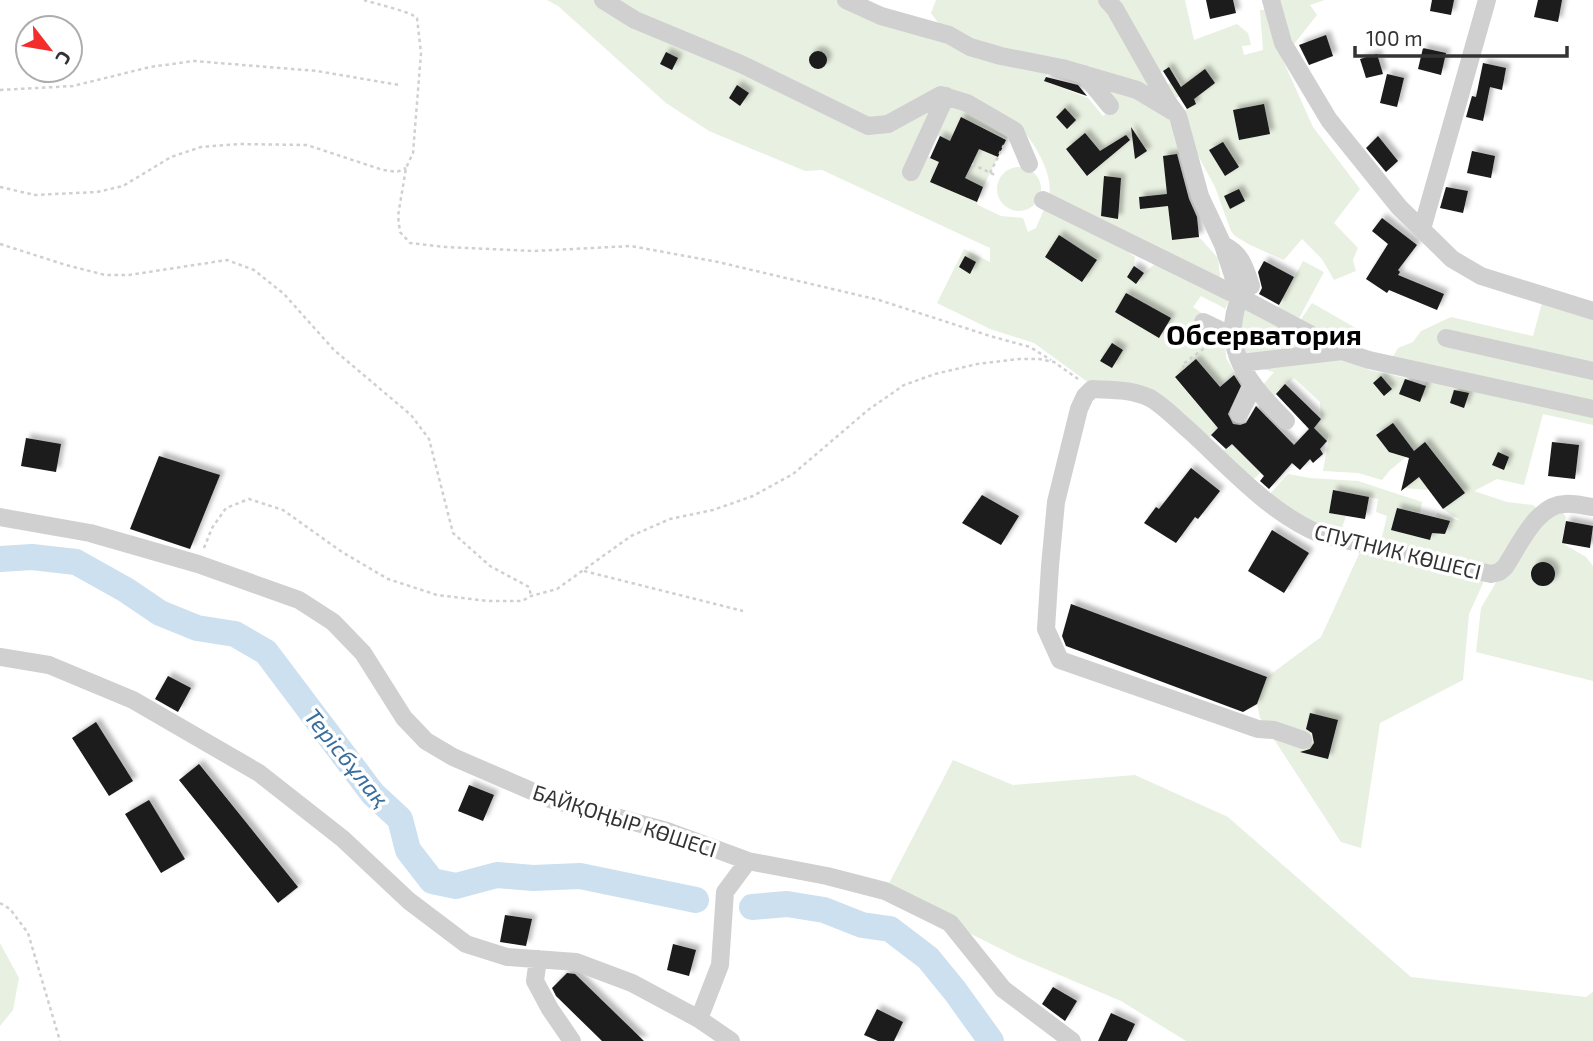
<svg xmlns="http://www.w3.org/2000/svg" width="1593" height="1041" font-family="'Exo 2',sans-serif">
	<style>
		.green { fill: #e8f0e1; fill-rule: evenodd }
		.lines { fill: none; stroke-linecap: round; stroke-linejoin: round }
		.river { stroke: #cce0f0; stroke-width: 26 }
		.building { fill: #1a1a1a; filter: url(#shadow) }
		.path { stroke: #d0d0d0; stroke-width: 2.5; stroke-dasharray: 3.5 3.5; stroke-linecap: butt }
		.minor { stroke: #d0d0d0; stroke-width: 18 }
		.labels { text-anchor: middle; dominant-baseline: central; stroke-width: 7; stroke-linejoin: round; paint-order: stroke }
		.street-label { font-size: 21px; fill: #333; stroke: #fff }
		.water-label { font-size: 23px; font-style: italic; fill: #386e9d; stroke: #fff }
		.district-label { font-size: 28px; font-weight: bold; fill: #000; stroke: #fff }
	</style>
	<defs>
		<filter id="shadow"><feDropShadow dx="4.5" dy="-4.5" stdDeviation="2" flood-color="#0004"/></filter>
	</defs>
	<rect width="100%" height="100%" fill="#fff"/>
	<path class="green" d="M 547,0 L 846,0 L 881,16 L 947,35 L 931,13 L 936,0 L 1100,0 L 1110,13 L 1115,9 L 1153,76 L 1149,78 L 1165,103 L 1163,104 L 1133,86 L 1129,88 L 1062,68 L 1034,63 L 1048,72 L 1044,81 L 1088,98 L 1103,116 L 1117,106 L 1103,87 C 1117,83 1159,101 1169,112 C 1175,119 1180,144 1184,154 L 1164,156 L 1171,240 L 1199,237 L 1218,258 L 1221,284 L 1138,241 L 1085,218 L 1048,199 C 1056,180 1036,144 1022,130 C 1016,124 979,103 970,100 C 963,97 957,97 949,99 L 1009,130 L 1007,139 L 962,117 L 950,141 L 932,133 L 922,153 L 940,162 L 930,182 L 977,202 L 978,205 L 1001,216 L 1023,218 L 1028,232 L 1036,228 L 1045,207 L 1116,243 L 1135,257 L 1134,266 L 1127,277 L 1136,284 L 1144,273 L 1156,263 L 1175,268 L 1230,298 L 1225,309 C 1217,303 1209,301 1201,296 L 1193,307 L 1214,322 L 1209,329 L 1225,339 L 1226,358 L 1235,373 L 1220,387 L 1196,359 L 1175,378 L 1208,416 L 1213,412 L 1224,422 L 1231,415 L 1251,436 L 1238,449 L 1260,473 L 1251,482 L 1219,455 L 1232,443 L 1227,438 L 1233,432 L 1224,423 L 1206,441 L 1179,415 L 1142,389 L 1126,384 L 1089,383 L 1034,343 L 990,329 L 937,303 L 964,249 L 990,262 L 990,248 L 822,170 L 805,171 L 709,131 L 666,103 L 558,6 ZM 696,40 L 818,99 L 824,109 L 765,79 L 693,46 ZM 1085,134 L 1107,160 L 1088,176 L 1066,149 ZM 1059,236 L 1097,261 L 1082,282 L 1045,257 ZM 1126,293 L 1170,318 L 1159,337 L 1115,312 Z
		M 1110,0 L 1185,0 L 1194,40 L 1237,24 L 1248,33 L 1251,45 L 1242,46 L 1244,55 L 1263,50 L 1260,10 L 1268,10 L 1277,47 L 1313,127 L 1360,189 L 1334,223 L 1358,248 L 1353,260 L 1356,271 L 1334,280 L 1322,259 L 1302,239 L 1284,260 L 1250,245 L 1235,236 L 1231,231 L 1215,187 L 1195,150 L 1181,113 L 1196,103 L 1188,91 L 1173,100 L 1164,87 L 1176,79 L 1169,67 L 1156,75 Z
		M 1275,0 L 1325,0 L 1310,5 L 1317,15 L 1291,48 Z
		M 979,149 L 998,157 L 983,187 L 965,178 Z
		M997 189a22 22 0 1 1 44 0a22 22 0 1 1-44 0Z
		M 1303,261 L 1324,272 L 1298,320 L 1277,309 Z
		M 1243,302 L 1354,363 L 1369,370 L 1405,378 L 1400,394 L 1420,402 L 1429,368 L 1390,362 L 1398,348 L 1413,342 L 1421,331 L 1451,317 L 1533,336 L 1542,303 L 1593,318 L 1593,425 L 1543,414 L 1524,485 L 1497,479 L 1474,491 L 1507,502 L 1533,505 L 1540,511 L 1498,566 L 1380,545 L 1387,516 L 1376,512 L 1378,499 L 1333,490 L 1329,512 L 1346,516 L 1340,534 L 1322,530 L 1268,496 L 1288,474 L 1310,478 L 1358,481 L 1422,502 L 1420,513 L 1397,508 L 1391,530 L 1430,540 L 1432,533 L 1445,534 L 1449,521 L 1436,517 L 1437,513 L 1461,521 L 1443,509 L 1464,493 L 1450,474 L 1429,490 L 1404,488 L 1425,442 L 1390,470 L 1382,480 L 1358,473 L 1323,471 L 1330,432 L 1327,441 L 1314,428 L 1321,419 L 1320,402 L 1294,378 L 1273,397 L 1262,386 L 1274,372 L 1241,363 L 1238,330 ZM 1393,423 L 1406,441 L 1390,453 L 1376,435 Z
		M 1312,303 L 1361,331 L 1351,350 L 1298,324 Z
		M 1557,505 L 1566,517 L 1562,543 L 1586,557 L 1593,566 L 1593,681 L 1476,652 L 1481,608 L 1505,567 Z
		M 1360,552 L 1485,579 L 1469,614 L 1463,680 L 1380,723 L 1361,848 L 1341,842 L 1260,718 L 1257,704 L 1267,677 L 1321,637 Z
		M 953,760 L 1013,785 L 1135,775 L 1228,817 L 1411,977 L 1586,997 L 1593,992 L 1593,1041 L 1186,1041 L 1121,1001 L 1017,957 L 885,891 Z
		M 0,943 L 19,978 L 13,1010 L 0,1026 Z"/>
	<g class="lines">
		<path class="river" d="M 0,559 L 32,557 L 76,562 L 126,590 L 160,613 L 197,628 L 235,634 L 266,652 L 373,794 L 400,819 L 408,850 L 432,881 L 456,886 L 497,875 L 533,878 L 580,876 L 696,900
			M 752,907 L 787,904 L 824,910 L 862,925 L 890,929 L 928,958 L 955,991 L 991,1041"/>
	</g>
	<path class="building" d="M 1206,0 L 1233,0 L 1236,13 L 1210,19 Z
		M 1432,0 L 1454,0 L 1451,15 L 1430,11 Z
		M 1538,0 L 1562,0 L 1558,22 L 1534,17 Z
		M 1326,35 L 1333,56 L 1309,65 L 1299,45 Z
		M 1423,48 L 1446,53 L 1441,75 L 1418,69 Z
		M809 60a9 9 0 1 1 18 0a9 9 0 1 1-18 0Z
		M 666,52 L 678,58 L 672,70 L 660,64 Z
		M 1377,54 L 1383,74 L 1366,78 L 1360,59 Z
		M 1483,63 L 1506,68 L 1502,90 L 1490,87 L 1483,121 L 1466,117 L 1472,96 L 1476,97 Z
		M 1169,67 L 1181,87 L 1205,69 L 1215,83 L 1194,99 L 1196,104 L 1187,109 L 1163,71 Z
		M 1387,74 L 1404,78 L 1397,107 L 1380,103 Z
		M 1046,77 L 1078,85 L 1087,96 L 1044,81 Z
		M 737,85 L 749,93 L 740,106 L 729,98 Z
		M 1264,104 L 1270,134 L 1239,140 L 1233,110 Z
		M 1065,108 L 1076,120 L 1067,129 L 1056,117 Z
		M 961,117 L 1006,140 L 998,157 L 979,149 L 965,178 L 983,187 L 977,202 L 930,182 L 939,162 L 930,158 L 940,136 L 950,141 Z
		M 1131,127 L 1147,151 L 1135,159 Z
		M 1085,133 L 1100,151 L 1126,135 L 1130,140 L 1087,176 L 1066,149 Z
		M 1378,136 L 1398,161 L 1386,172 L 1366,148 Z
		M 1223,142 L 1239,167 L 1225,176 L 1209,150 Z
		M 1472,151 L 1495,156 L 1491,178 L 1467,173 Z
		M 1177,154 L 1189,199 L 1197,217 L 1199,237 L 1172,240 L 1168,206 L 1140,209 L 1139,197 L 1167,194 L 1163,156 Z
		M 1104,176 L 1121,178 L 1118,219 L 1101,216 Z
		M 1446,187 L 1468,191 L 1463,213 L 1440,208 Z
		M 1239,189 L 1245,201 L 1230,209 L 1224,196 Z
		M 1382,218 L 1417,245 L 1398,270 L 1400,272 L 1398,275 L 1444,294 L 1437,310 L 1389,290 L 1387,293 L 1366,279 L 1388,244 L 1372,231 Z
		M 1059,235 L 1097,260 L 1082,282 L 1045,257 Z
		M 965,256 L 976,262 L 970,274 L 959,267 Z
		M 1264,261 L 1294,277 L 1279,305 L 1259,294 L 1262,288 L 1258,272 Z
		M 1134,266 L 1144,273 L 1136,284 L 1127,277 Z
		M 1126,293 L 1171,318 L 1159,338 L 1115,312 Z
		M 1112,343 L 1123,350 L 1112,368 L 1100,361 Z
		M 1196,359 L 1220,387 L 1234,375 L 1241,386 L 1228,414 L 1233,424 L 1240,425 L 1246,423 L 1256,406 L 1294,445 L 1309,429 L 1276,394 L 1285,384 L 1321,419 L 1314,428 L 1327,441 L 1320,449 L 1323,454 L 1313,463 L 1310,459 L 1300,470 L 1292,463 L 1269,489 L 1260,481 L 1264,476 L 1232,444 L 1226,449 L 1211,435 L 1218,428 L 1175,377 Z
		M 1381,376 L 1392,389 L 1384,396 L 1373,383 Z
		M 1405,379 L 1426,386 L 1420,402 L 1399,394 Z
		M 1454,390 L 1469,393 L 1464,408 L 1450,403 Z
		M 1393,423 L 1414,451 L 1425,442 L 1465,493 L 1443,509 L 1419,477 L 1401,491 L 1409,458 L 1389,452 L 1376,435 Z
		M 26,438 L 61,444 L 56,472 L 21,466 Z
		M 1552,442 L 1579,445 L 1575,479 L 1548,476 Z
		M 1498,452 L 1509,457 L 1504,470 L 1492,465 Z
		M 159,456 L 220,475 L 190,549 L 130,529 Z
		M 1191,468 L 1220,491 L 1198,519 L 1195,517 L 1176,543 L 1144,523 L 1156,507 L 1159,509 Z
		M 1333,490 L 1369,497 L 1365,519 L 1329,513 Z
		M 982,495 L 1019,516 L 1001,545 L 962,523 Z
		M 1397,508 L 1450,521 L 1445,534 L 1432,533 L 1430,540 L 1391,530 Z
		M 1566,521 L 1593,526 L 1590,548 L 1562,543 Z
		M 1272,530 L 1309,553 L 1284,593 L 1248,571 Z
		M1531 574a12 12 0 1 1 24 0a12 12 0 1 1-24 0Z
		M 1071,604 L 1267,677 L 1257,704 L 1243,712 L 1066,646 L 1062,636 Z
		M 168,676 L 191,688 L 178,712 L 155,699 Z
		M 1310,713 L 1338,720 L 1328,759 L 1300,752 L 1310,749 L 1314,743 L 1312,733 L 1306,729 Z
		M 96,722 L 133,781 L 109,796 L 72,738 Z
		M 199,764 L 298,887 L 278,903 L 179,780 Z
		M 469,785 L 494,795 L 483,821 L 458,811 Z
		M 149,800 L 185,859 L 161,873 L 125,814 Z
		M 505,915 L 532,919 L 526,946 L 500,942 Z
		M 673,944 L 696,950 L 689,976 L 667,970 Z
		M 567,973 L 575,974 L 644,1041 L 602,1041 L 556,996 L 552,988 Z
		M 1053,987 L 1077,1001 L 1065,1021 L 1042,1004 Z
		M 877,1009 L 903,1022 L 894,1041 L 878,1041 L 864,1035 Z
		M 1111,1013 L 1135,1024 L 1127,1041 L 1098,1041 Z"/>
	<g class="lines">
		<path class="path" d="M 364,0 C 376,4 412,12 417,18 L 421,53 L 413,153 L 406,168 L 398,216 L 400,232 L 410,243 L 445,247 L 534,251 L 631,246 L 718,262 L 879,300 L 990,336 L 1030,347 L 1051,360
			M 0,90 L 73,86 L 150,67 L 194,61 L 317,71 L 399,85
			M 972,164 L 995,175
			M 990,173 L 1004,145
			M 0,187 L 35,195 L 97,192 L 123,186 L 171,157 L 201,147 L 239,144 L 307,145 L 383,170 L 397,172 L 406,168
			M 0,244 L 66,265 L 105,275 L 129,275 L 227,260 L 254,270 L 284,294 L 334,350 L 411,415 L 429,439 L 453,533 L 490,566 L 529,587 L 531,596
			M 1185,368 L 1182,365 L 1211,343
			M 204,548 L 212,528 L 226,508 L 249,499 L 283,510 L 342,552 L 388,579 L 437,595 L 488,601 L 522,601 L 531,596 L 557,589 L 631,536 L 670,519 L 713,510 L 753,496 L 793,474 L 868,410 L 904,385 L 935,374 L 977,364 L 1019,359 L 1039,359 L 1054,362 L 1078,379
			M 584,571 L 743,611
			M 0,903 L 10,909 L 28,933 L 60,1041"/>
		<path class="minor" d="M 603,0 L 635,20 L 741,64 L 868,126 L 888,124 L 941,95 L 967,103 L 1015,131 L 1029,164
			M 846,0 L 881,16 L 949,35 L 970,47 L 1001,56 L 1062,68 L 1137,90 L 1172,111
			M 1107,0 L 1115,9 L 1167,101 L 1178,116 L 1200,196 L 1223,245 L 1240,297 C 1218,350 1251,386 1286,421
			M 1271,0 L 1283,43 L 1329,120 L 1399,207 L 1452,259 L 1481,276 L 1593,311
			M 1084,74 L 1110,106
			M 911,172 L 946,96
			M 1043,200 L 1240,297 L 1342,351 L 1369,360 L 1593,409
			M 1422,229 L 1487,0
			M 1223,245 C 1241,253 1245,267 1251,286
			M 1203,322 L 1224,332 L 1232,330
			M 1446,338 L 1593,371
			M 1241,363 L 1342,351
			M 1239,414 L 1254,385
			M 0,517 L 90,533 L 198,564 L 299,600 L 333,622 L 363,653 L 404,718 L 426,741 L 453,757 L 550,799 L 667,831 L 748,861 L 827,876 L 885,891 L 950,923 L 1003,989 L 1072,1041
			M 0,657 L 49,665 L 133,700 L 259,773 L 343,839 L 409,901 L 466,944 L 507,957 L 576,962 L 632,983 L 699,1019 L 731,1041
			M 1303,740 L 1274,730 L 1258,729 L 1060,660 L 1046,629 L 1050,566 L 1056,502 L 1079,409 L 1085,396 L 1092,389 C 1112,390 1131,389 1150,398 C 1164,406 1178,421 1191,432 C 1231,469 1270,513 1320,534 L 1491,574 L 1499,572 L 1505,567 C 1519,546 1537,504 1565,504 C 1574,503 1584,506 1593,507
			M 538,959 L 535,981 L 550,1009 L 572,1041
			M 699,1019 L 720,965 L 725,892 L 748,861"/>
	</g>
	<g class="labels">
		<g class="street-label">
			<text transform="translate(1398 551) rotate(14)">СПУТНИК КӨШЕСІ</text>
			<text transform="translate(625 820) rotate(18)">БАЙҚОҢЫР КӨШЕСІ</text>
		</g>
		<g class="water-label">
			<text transform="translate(347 757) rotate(51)">Терісбұлақ</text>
		</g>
		<g class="district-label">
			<text x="1264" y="334">Обсерватория</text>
		</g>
	</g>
	<g transform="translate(49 49) rotate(121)"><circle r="33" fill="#ffffff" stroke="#adadad" stroke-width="2"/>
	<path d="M0-5L12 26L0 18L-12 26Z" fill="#f32d2c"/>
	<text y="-10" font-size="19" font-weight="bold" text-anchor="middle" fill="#333333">С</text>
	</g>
	<path d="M1355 46v10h212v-10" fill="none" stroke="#333333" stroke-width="3.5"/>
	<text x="1366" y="46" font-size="21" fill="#333333" stroke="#ffffff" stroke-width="5" paint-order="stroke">100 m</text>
</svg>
